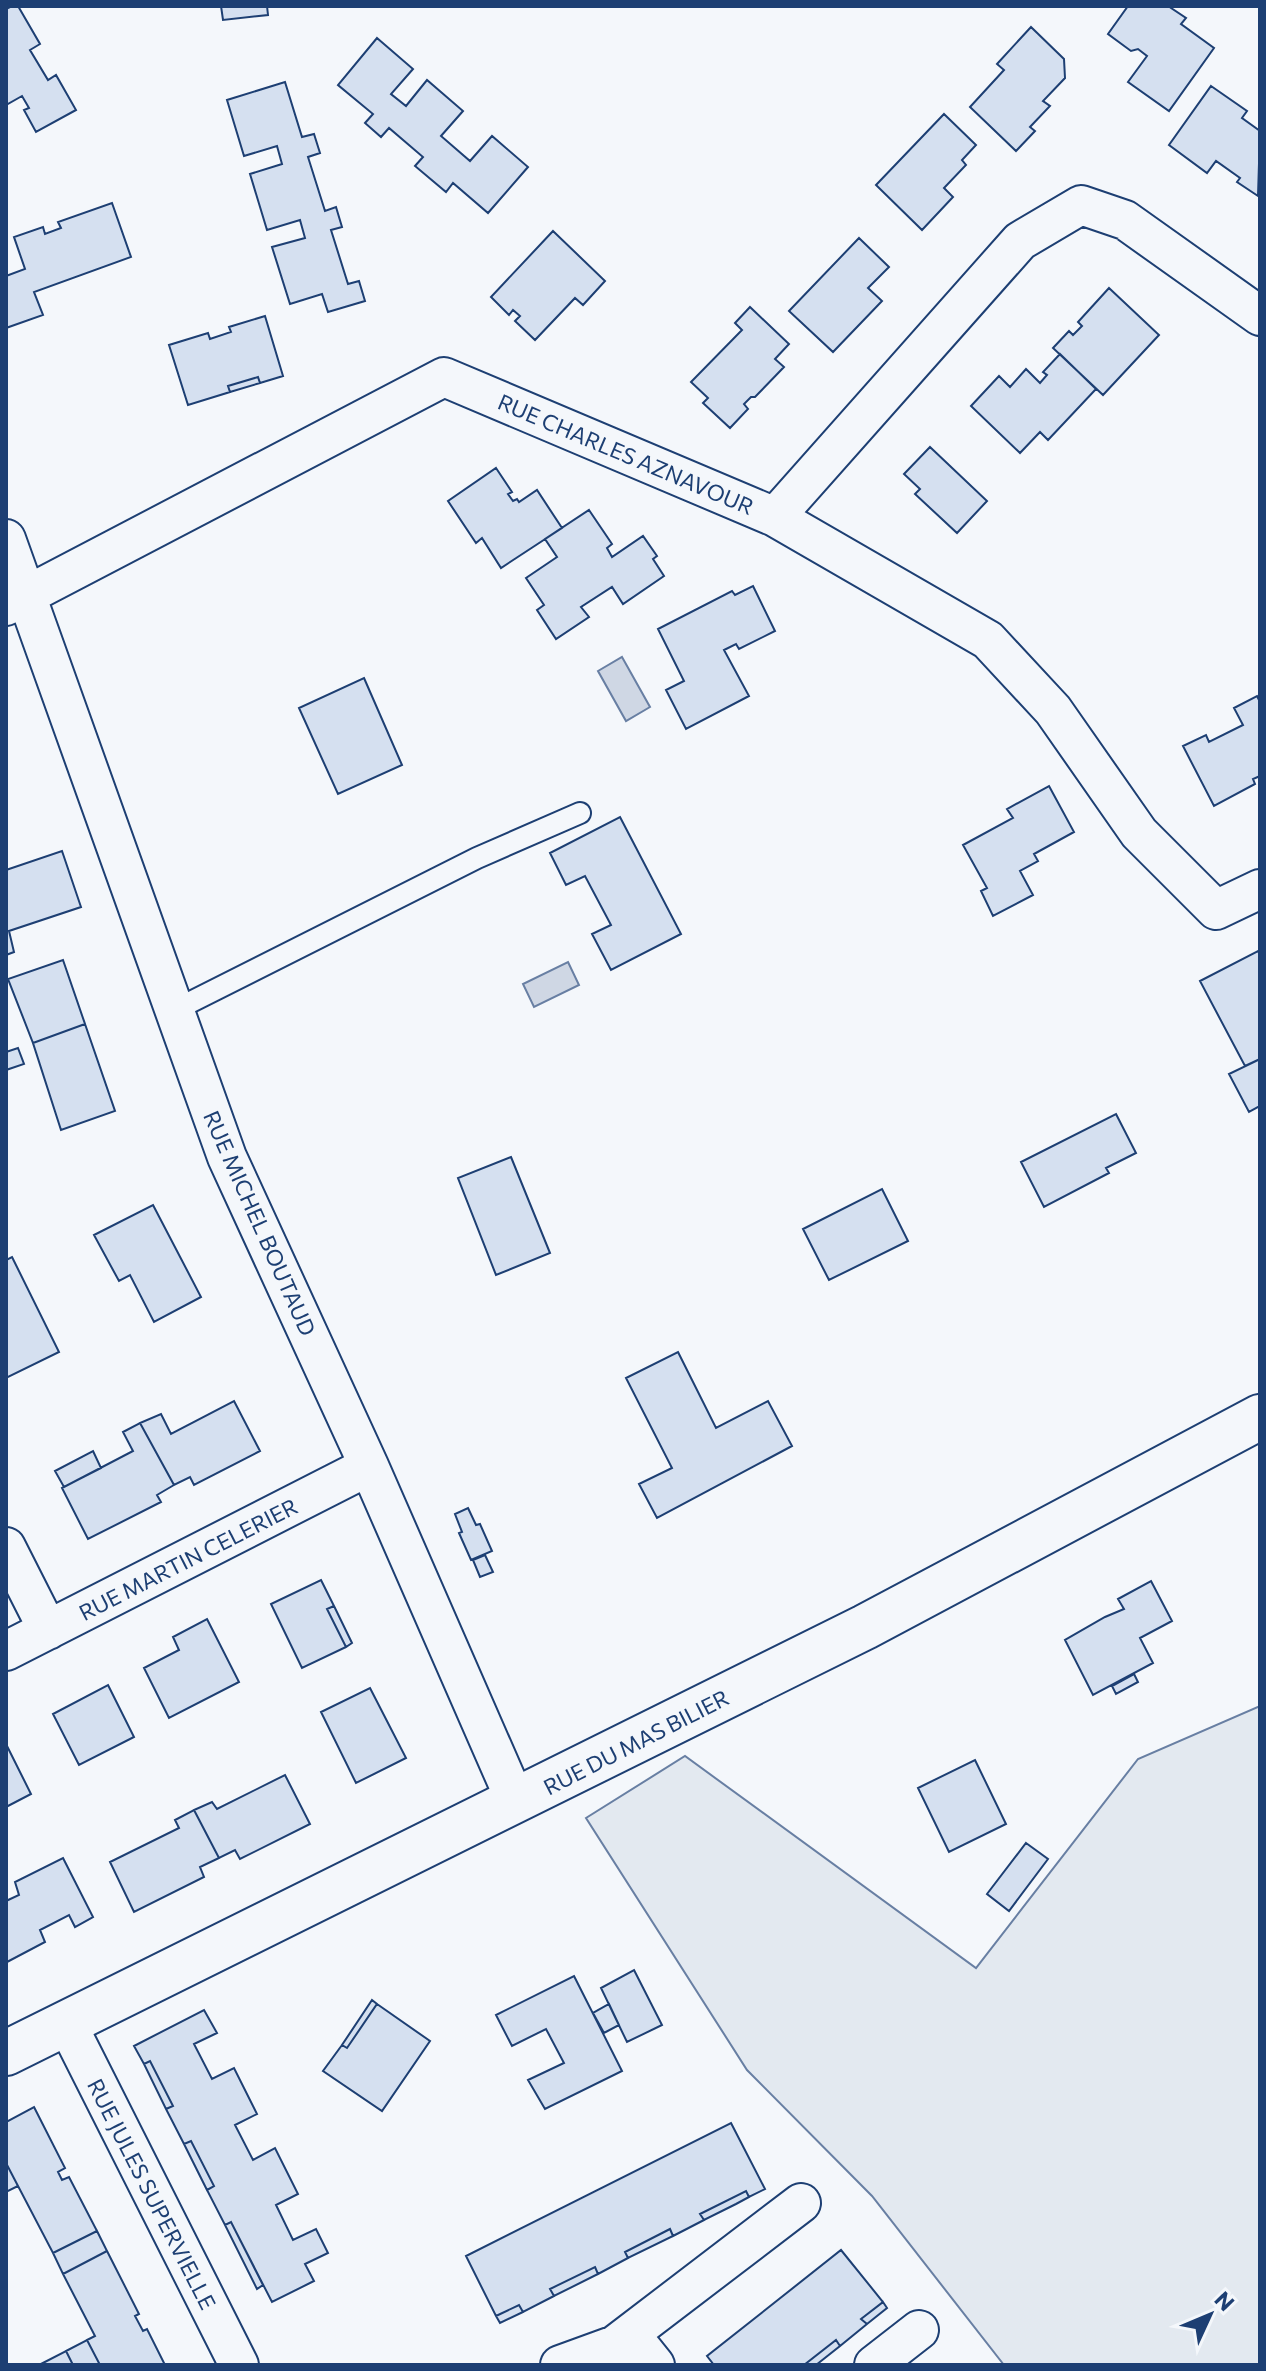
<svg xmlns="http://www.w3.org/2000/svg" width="1266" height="2371" font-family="Commissioner,sans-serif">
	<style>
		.green { fill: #e3e9f0; stroke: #687fa3; stroke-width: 2 }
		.water { fill: #cfd7e4; stroke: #687fa3; stroke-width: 2 }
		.building { fill: #d5e0f0; stroke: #1d3f73; stroke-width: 2 }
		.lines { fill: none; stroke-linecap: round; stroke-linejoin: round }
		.lane-casing { stroke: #1d3f73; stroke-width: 24 }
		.street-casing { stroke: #1d3f73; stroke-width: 42 }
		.secondary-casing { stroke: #1d3f73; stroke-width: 48 }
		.lane { stroke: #f4f7fb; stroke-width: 20 }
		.street { stroke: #f4f7fb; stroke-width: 38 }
		.secondary { stroke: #f4f7fb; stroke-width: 44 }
		.labels { text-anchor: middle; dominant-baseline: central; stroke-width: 6; stroke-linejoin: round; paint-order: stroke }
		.street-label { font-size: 22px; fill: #1d3f73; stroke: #f4f7fb }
	</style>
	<rect width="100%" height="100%" fill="#f4f7fb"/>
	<path class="green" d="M 1260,1706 L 1260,2365 L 1004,2365 L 872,2196 L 747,2070 L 586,1818 L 685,1756 L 976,1968 L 1138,1759 Z"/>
	<path class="water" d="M 622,657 L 650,707 L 626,721 L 598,671 Z
		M 568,962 L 579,985 L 534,1007 L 523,984 Z"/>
	<path class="building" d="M 12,6 L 18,6 L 40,44 L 30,50 L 48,80 L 56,75 L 76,110 L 36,132 L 24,110 L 29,108 L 22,96 L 6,105 L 6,9 Z
		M 221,6 L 267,6 L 268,15 L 223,20 Z
		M 1128,6 L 1168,6 L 1186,18 L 1181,24 L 1214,48 L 1169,111 L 1128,82 L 1147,56 L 1138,49 L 1131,51 L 1108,34 Z
		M 1031,27 L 1064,59 L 1065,78 L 1043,101 L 1050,106 L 1030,127 L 1035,131 L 1016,151 L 970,107 L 1004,70 L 997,64 Z
		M 377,38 L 413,69 L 391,94 L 406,106 L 427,80 L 463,111 L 441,136 L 470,161 L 492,136 L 528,167 L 488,213 L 453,183 L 446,192 L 415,166 L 423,157 L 389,128 L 381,137 L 365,123 L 373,114 L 338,85 Z
		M 285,82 L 302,137 L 314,134 L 320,153 L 308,157 L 325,211 L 336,207 L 342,227 L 331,230 L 348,284 L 359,281 L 365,301 L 328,312 L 322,294 L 290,304 L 272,247 L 305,238 L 300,220 L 267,230 L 250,174 L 282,164 L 277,146 L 244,156 L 227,100 Z
		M 1211,86 L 1247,111 L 1242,118 L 1260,131 L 1258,196 L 1237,182 L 1240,178 L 1216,161 L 1207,173 L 1169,145 Z
		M 944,114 L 976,145 L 962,160 L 966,165 L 944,188 L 953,197 L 922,230 L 876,185 Z
		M 112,203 L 131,257 L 34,292 L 43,315 L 6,328 L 6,276 L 25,269 L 14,237 L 43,227 L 45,234 L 61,228 L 58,222 Z
		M 553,231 L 605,281 L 583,305 L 575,298 L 535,340 L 515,321 L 520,316 L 513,310 L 509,315 L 491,297 Z
		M 859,238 L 889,267 L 868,288 L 882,301 L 833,352 L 789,311 Z
		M 1109,288 L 1159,335 L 1103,395 L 1053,348 L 1069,331 L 1073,335 L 1082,326 L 1078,322 Z
		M 750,307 L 789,344 L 775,359 L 784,367 L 755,397 L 751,397 L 744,404 L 748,409 L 730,428 L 703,403 L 708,398 L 691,382 L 742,330 L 735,323 Z
		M 265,316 L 283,376 L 260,383 L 258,377 L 228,386 L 230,392 L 188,405 L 169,345 L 208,333 L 210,339 L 231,332 L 229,327 Z
		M 1060,354 L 1096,389 L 1048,440 L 1040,432 L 1020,453 L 971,406 L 999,376 L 1010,387 L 1026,369 L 1040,383 L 1047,375 L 1043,372 Z
		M 258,377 L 260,383 L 230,392 L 228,386 Z
		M 930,447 L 987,501 L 957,533 L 915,494 L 920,489 L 904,474 Z
		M 496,468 L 512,492 L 508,494 L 513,501 L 517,499 L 519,502 L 537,490 L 562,528 L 501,568 L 482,538 L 476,543 L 448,501 Z
		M 589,510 L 612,544 L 607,548 L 612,557 L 643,536 L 657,556 L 653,559 L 664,576 L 623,604 L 612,587 L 581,607 L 589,617 L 556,639 L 537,610 L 544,605 L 526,578 L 557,557 L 545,539 Z
		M 753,586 L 775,631 L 739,649 L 736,644 L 724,650 L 749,696 L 686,729 L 666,690 L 684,681 L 658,629 L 732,591 L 735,595 Z
		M 364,678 L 402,765 L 338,794 L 299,708 Z
		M 1257,696 L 1260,702 L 1260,776 L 1253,779 L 1255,784 L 1214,806 L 1183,746 L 1206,735 L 1209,742 L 1243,725 L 1234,708 Z
		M 1049,786 L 1074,832 L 1034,854 L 1038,861 L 1020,871 L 1033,895 L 993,916 L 981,891 L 987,888 L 963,845 L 1013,818 L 1007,809 Z
		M 620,817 L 681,934 L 611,970 L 592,934 L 611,925 L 585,876 L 566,885 L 550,853 Z
		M 62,851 L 81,907 L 9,931 L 14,952 L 6,955 L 6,870 Z
		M 1258,951 L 1260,955 L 1260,1059 L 1245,1066 L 1200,981 Z
		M 63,960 L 85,1024 L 33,1043 L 8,979 Z
		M 85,1024 L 115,1111 L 61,1130 L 33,1043 Z
		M 18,1048 L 24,1064 L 6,1070 L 6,1052 Z
		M 1260,1059 L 1260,1106 L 1249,1112 L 1229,1074 Z
		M 1116,1114 L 1136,1153 L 1106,1168 L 1109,1173 L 1044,1207 L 1021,1162 Z
		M 511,1157 L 550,1253 L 496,1275 L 458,1178 Z
		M 882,1189 L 908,1241 L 829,1280 L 803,1229 Z
		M 153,1205 L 201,1297 L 154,1322 L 130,1275 L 119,1281 L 94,1235 Z
		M 12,1257 L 59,1352 L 6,1378 L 6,1260 Z
		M 678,1352 L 716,1428 L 768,1401 L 792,1446 L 657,1518 L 639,1484 L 672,1468 L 626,1378 Z
		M 234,1401 L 260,1451 L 194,1485 L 190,1477 L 174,1485 L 140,1423 L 161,1414 L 171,1434 Z
		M 140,1423 L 174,1485 L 157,1495 L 161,1502 L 88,1539 L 62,1488 L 133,1451 L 123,1432 Z
		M 93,1451 L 101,1468 L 64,1487 L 55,1471 Z
		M 468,1508 L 476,1525 L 480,1524 L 492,1551 L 471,1560 L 459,1533 L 462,1532 L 455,1514 Z
		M 485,1555 L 493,1572 L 480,1577 L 473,1560 Z
		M 321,1580 L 334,1606 L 327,1609 L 346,1647 L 302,1668 L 271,1604 Z
		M 1151,1581 L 1172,1621 L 1140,1638 L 1153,1663 L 1093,1695 L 1065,1640 L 1105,1617 L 1124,1609 L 1118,1599 Z
		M 334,1606 L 352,1643 L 346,1647 L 327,1609 Z
		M 207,1619 L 239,1682 L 169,1718 L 144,1668 L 179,1650 L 173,1637 Z
		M 1134,1674 L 1138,1682 L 1116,1694 L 1112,1686 Z
		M 108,1685 L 134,1737 L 79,1765 L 53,1714 Z
		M 370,1688 L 406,1758 L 356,1783 L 321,1712 Z
		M 6,1744 L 31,1794 L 6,1807 Z
		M 975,1760 L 1006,1824 L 949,1852 L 918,1788 Z
		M 285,1775 L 310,1824 L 240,1859 L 235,1850 L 219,1858 L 194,1810 L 212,1802 L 217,1809 Z
		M 194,1810 L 219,1858 L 200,1867 L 204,1877 L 134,1912 L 110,1862 L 179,1828 L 175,1820 Z
		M 1026,1843 L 1048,1859 L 1009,1911 L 987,1894 Z
		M 63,1858 L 93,1917 L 75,1927 L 69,1915 L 40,1930 L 45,1942 L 7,1962 L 6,1901 L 19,1895 L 15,1882 Z
		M 634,1970 L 662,2025 L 627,2042 L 601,1988 Z
		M 574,1976 L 622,2071 L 545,2109 L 528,2080 L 564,2063 L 546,2029 L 512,2046 L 496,2015 Z
		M 372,2000 L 377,2004 L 347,2048 L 342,2045 Z
		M 377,2004 L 430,2041 L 382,2111 L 323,2071 L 342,2045 L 347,2048 Z
		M 609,2004 L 619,2025 L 604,2033 L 593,2013 Z
		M 204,2010 L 217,2033 L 194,2044 L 212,2079 L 234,2068 L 257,2114 L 235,2125 L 253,2160 L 275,2148 L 298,2194 L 276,2205 L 293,2240 L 316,2229 L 328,2253 L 305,2264 L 314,2281 L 272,2302 L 231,2222 L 225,2225 L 207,2190 L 214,2186 L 191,2141 L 184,2144 L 166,2109 L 173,2106 L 150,2061 L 144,2064 L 134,2046 Z
		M 150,2061 L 173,2106 L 166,2109 L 144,2064 Z
		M 34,2107 L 65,2168 L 58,2172 L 62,2180 L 69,2177 L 97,2231 L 53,2253 L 6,2163 L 6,2122 Z
		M 731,2123 L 765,2189 L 749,2197 L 746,2191 L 700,2214 L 704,2220 L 673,2236 L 670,2229 L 625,2252 L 628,2258 L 598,2274 L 595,2267 L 550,2289 L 554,2296 L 523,2312 L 519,2305 L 496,2316 L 466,2256 Z
		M 191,2141 L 214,2186 L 207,2190 L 184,2144 Z
		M 6,2163 L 18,2186 L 6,2192 Z
		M 746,2191 L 749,2197 L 736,2204 L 704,2220 L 700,2214 Z
		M 231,2222 L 263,2285 L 257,2289 L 225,2225 Z
		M 670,2229 L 673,2236 L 628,2258 L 625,2252 Z
		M 97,2231 L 107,2251 L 63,2274 L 53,2253 Z
		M 841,2250 L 883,2302 L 861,2319 L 867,2324 L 840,2346 L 836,2340 L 804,2365 L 714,2365 L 707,2356 Z
		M 107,2251 L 139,2314 L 135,2316 L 143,2331 L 147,2329 L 165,2365 L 100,2365 L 87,2340 L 95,2336 L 63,2274 Z
		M 595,2267 L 598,2274 L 554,2296 L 550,2289 Z
		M 883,2302 L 887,2308 L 867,2324 L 861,2319 Z
		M 519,2305 L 523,2312 L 500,2323 L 496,2316 Z
		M 87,2340 L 100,2365 L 73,2365 L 66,2351 Z
		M 836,2340 L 840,2346 L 816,2365 L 804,2365 Z
		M 66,2351 L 73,2365 L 39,2365 Z"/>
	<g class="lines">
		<defs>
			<path id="lane" d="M 175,1010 L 477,858 L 580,813"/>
			<path id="street" d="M 775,517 L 988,640 L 1053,710 L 1139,833 L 1216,910 L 1260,889
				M 6,539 L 227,1157 L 369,1466 L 516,1802
				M 6,606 L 444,377 L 775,517 L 1020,241 L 1081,205 L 1125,220 L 1260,316
				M 6,1547 L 48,1630
				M 6,1651 L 369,1466
				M 66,2022 L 239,2365
				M 615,2345 L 801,2203
				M 560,2365 L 615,2345 L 643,2350 L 655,2365
				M 874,2365 L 919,2330"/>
			<path id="secondary" d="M 6,2053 L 865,1627 L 1260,1417"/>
		</defs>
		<use href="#lane" class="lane-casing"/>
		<use href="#street" class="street-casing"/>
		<use href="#secondary" class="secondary-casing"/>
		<use href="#lane" class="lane"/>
		<use href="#street" class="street"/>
		<use href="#secondary" class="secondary"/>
	</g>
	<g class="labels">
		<g class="street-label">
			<text transform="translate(626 454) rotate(23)">RUE CHARLES AZNAVOUR</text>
			<text transform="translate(260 1223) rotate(66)">RUE MICHEL BOUTAUD</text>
			<text transform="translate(188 1559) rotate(-27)">RUE MARTIN CELERIER</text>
			<text transform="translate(636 1742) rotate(-27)">RUE DU MAS BILIER</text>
			<text transform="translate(152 2194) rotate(63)">RUE JULES SUPERVIELLE</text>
		</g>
	</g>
	<rect width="1266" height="2371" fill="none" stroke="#1d3f73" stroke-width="16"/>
	<g transform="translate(1210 2315) rotate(46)" stroke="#f4f7fb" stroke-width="6" paint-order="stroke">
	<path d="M0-6L14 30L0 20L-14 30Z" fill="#1d3f73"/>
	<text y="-12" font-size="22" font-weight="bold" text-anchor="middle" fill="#1d3f73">N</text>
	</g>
</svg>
